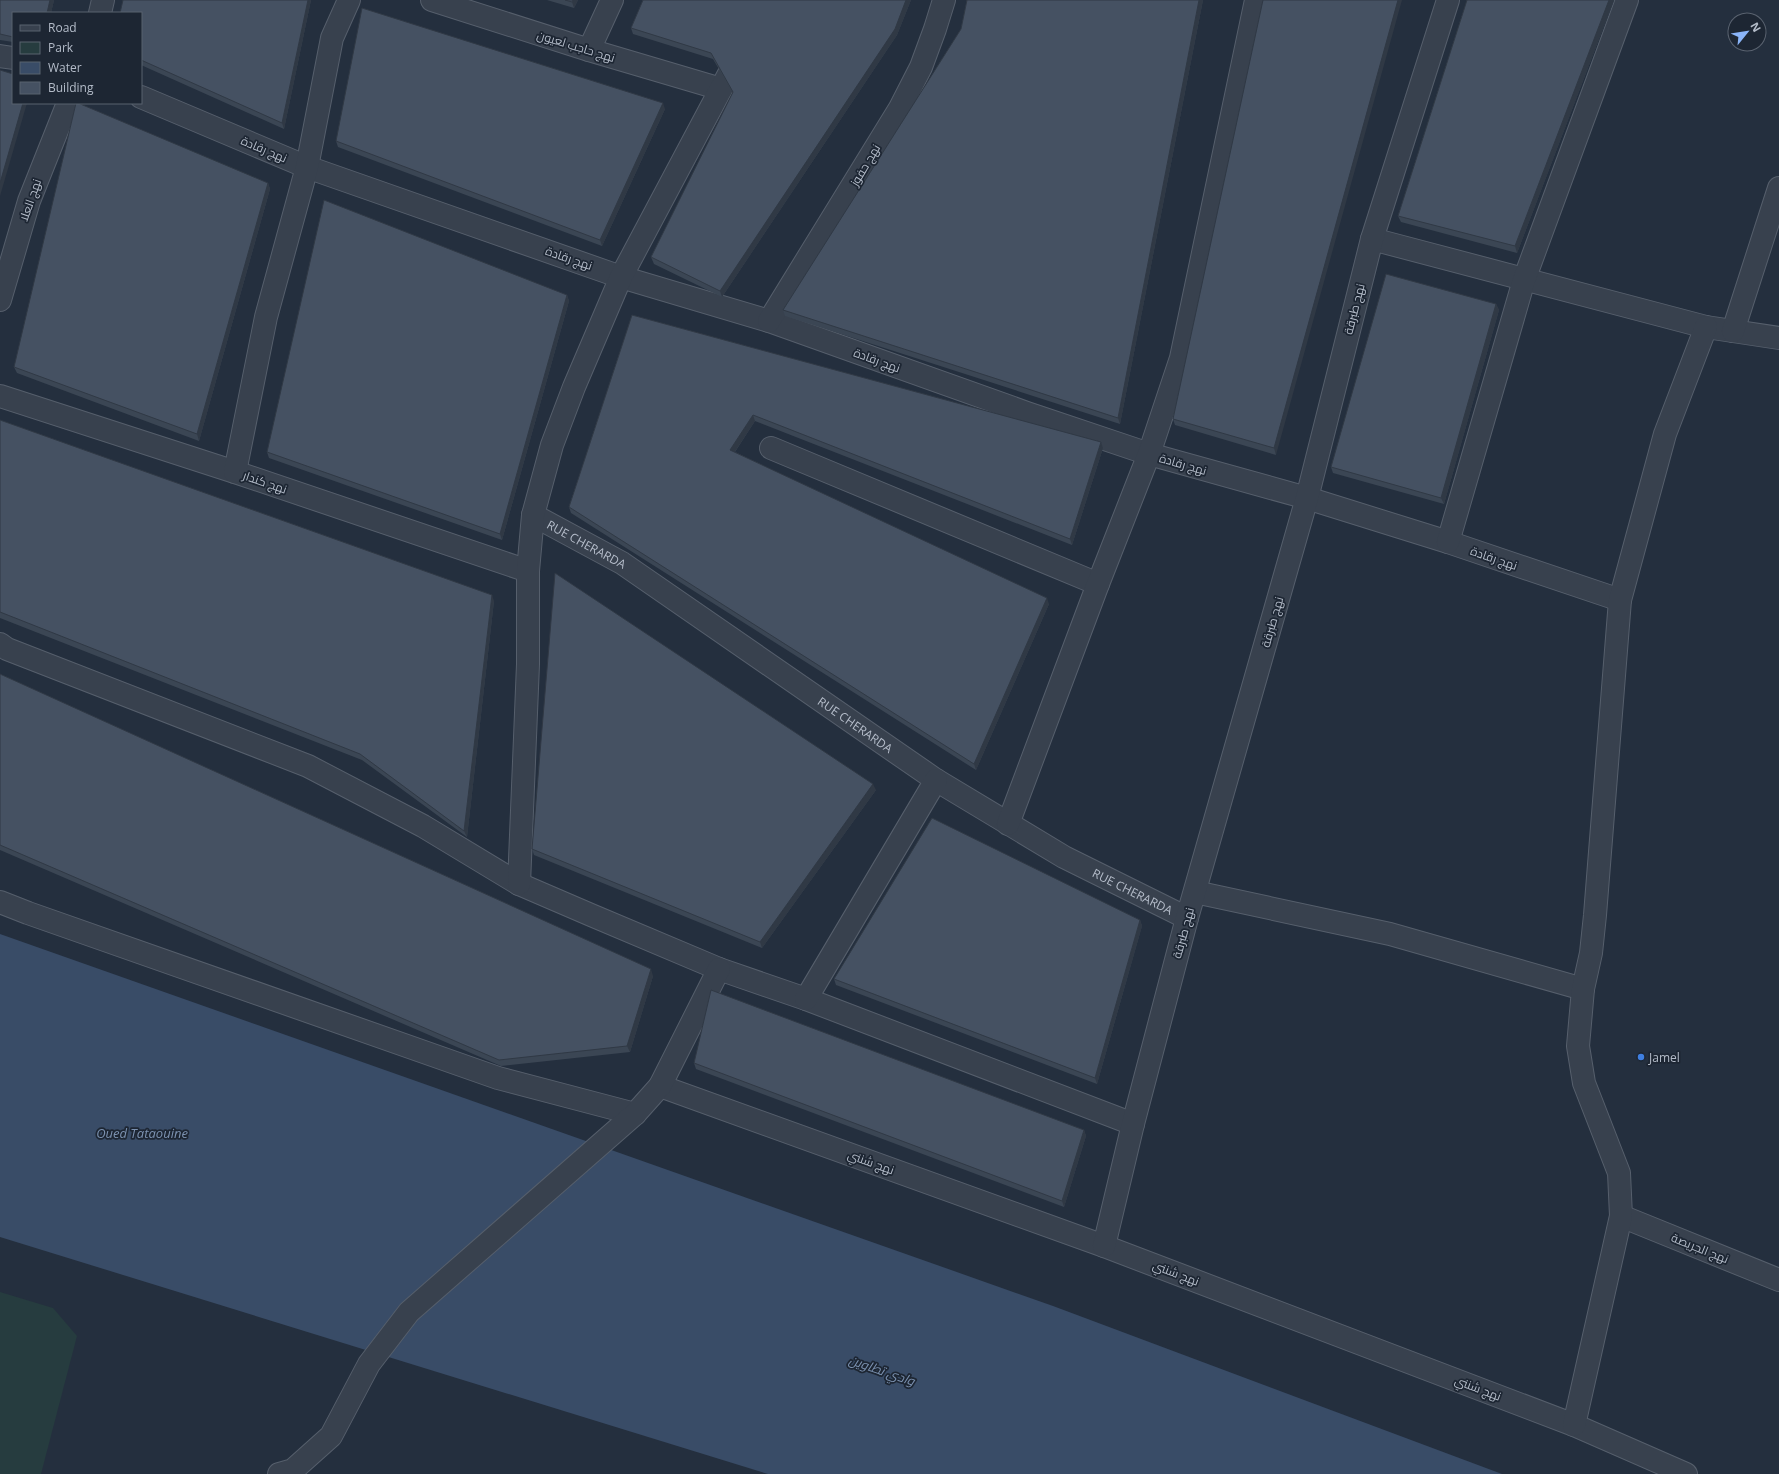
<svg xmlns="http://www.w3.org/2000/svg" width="1779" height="1474" font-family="'Open Sans',Cairo,sans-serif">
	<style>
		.green { fill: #263c3f }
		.water { fill: #394c67 }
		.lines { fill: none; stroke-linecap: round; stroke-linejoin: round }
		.minor-casing { stroke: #565f6c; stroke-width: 24 }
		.minor { stroke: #38414e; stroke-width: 22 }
		.wall { fill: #3b4654 }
		.shaded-wall { fill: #303945 }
		.building { fill: #455162; stroke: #303945 }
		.shop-dot { fill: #3f7fe0; stroke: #1d2633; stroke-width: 1.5 }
		.labels { text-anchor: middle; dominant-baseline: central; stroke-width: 3.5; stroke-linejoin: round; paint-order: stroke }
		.street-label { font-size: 12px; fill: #b4bcc9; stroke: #1d2633 }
		.poi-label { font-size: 12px; fill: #b4bcc9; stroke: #1d2633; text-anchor: start }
		.water-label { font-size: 13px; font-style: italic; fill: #7c92b1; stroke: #1d2633 }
	</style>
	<rect width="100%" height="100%" fill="#242f3e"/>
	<path class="green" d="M 0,1292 L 53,1308 L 77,1336 L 41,1474 L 0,1474 Z"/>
	<path class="water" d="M 0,934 L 1053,1306 L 1502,1474 L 768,1474 L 0,1237 Z"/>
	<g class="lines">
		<defs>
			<g id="minor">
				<path d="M 432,0 L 589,50 L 721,89"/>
				<path d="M 100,13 L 103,0"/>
				<path d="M 589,50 L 612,0"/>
				<path d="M 0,56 L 13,58"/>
				<path d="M 141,97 L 307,167 L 621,277 L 769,321 L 1027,413 L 1149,454 L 1307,498 L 1448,542 L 1620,600"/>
				<path d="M 1372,239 L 1706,327 L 1779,338"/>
				<path d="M 0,300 L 29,201 L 68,103"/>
				<path d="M 769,321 L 900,108 L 921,67 L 935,29 L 944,0"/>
				<path d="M 1733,331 L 1779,188"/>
				<path d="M 0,396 L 235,472 L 528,571"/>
				<path d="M 771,448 L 1098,584"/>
				<path d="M 235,472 L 266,317 L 307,167 L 332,38 L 349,0"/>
				<path id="s1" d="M 533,515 L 622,563 L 936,780 L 1064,857 L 1187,918"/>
				<path d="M 1448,542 L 1524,280 L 1627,0"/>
				<path d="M 0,644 L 7,649 L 308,766 L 423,826 L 519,884 L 591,915 L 719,969 L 806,999 L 1133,1124"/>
				<path d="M 1008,824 L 1098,584 L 1149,454 L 1181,358 L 1256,0"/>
				<path d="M 519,884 L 528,664 L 528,571 L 533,515 L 552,445 L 574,387 L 621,277 L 739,55"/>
				<path d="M 1195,892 L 1390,934 L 1583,989"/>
				<path d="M 0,902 L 28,913 L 498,1078 L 635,1114"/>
				<path d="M 806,999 L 936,780"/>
				<path d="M 660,1086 L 1104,1246 L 1574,1425 L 1686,1474"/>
				<path d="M 1621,1216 L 1779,1280"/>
				<path d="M 1104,1246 L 1133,1124 L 1187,918 L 1307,498 L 1372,239 L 1448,0"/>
				<path d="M 1574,1425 L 1621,1216 L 1619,1173 L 1584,1083 L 1578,1046 L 1583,989 L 1591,953 L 1595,915 L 1620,600 L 1665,434 L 1706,327"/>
				<path d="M 279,1474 L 293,1470 L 331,1436 L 369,1364 L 409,1312 L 635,1114 L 660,1086 L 719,969"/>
			</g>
		</defs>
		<use href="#minor" class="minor-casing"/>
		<use href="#minor" class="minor"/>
	</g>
	<path class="wall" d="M 0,0 L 54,0 L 51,13 L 13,13 L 13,42 L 0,40 Z
		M 123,0 L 311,0 L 284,129 L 141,65 L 141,13 Z
		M 547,0 L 578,0 L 574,8 Z
		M 643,0 L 911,0 L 897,35 L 722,297 L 654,264 L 651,257 L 733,93 L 713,59 L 633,34 L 631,28 Z
		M 967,0 L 1203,0 L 1120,424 L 785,316 L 783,310 L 961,29 Z
		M 1263,0 L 1276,455 L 1175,425 L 1173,419 Z
		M 1467,0 L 1614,0 L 1517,253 L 1401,222 L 1398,216 Z
		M 665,109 L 602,246 L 338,147 L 336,141 Z
		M 268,183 L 270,189 L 199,441 L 17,373 L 14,367 Z
		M 567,295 L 569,301 L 502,540 L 269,458 L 267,452 Z
		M 1496,304 L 1499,310 L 1444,504 L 1333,473 L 1331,467 Z
		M 632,315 L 1101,442 L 1103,448 L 1072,545 L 755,421 L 735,452 L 1049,604 L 976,770 L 571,513 L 569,507 Z
		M 0,420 L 494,601 L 467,837 L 362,760 L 0,618 Z
		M 0,674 L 653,976 L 630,1052 L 501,1066 L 0,850 Z
		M 876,790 L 762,948 L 534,855 L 532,849 Z
		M 1140,920 L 1142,926 L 1097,1084 L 836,985 L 834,979 Z
		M 694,1063 L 1084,1130 L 1086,1136 L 1064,1207 L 696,1069 Z"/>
	<path class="shaded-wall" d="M 50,0 L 54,0 L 51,13 L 47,13 Z
		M 308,0 L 311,0 L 284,129 L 282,123 Z
		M 573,0 L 578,0 L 574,8 L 572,2 Z
		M 906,0 L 911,0 L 897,35 L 722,297 L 720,291 Z
		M 1199,0 L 1203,0 L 1120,424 L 1118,418 Z
		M 1398,0 L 1402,0 L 1276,455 L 1274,448 Z
		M 1609,0 L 1614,0 L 1517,253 L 1515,246 Z
		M 23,103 L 27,103 L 0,196 L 0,183 Z
		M 663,103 L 665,109 L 602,246 L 600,240 Z
		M 268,183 L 270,189 L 199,441 L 197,434 Z
		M 567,295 L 569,301 L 502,540 L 500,534 Z
		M 1496,304 L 1499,310 L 1444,504 L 1441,498 Z
		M 753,415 L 755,421 L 732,456 L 730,450 Z
		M 1101,442 L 1103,448 L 1072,545 L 1070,539 Z
		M 492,595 L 494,601 L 467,837 L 464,831 Z
		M 1047,598 L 1049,604 L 976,770 L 974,764 Z
		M 873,784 L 876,790 L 762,948 L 760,942 Z
		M 1140,920 L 1142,926 L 1097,1084 L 1095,1078 Z
		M 651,969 L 653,976 L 630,1052 L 627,1046 Z
		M 1084,1130 L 1086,1136 L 1064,1207 L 1062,1201 Z"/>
	<path class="building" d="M 0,0 L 50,0 L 47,13 L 13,13 L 13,37 L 0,34 Z
		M 123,0 L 308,0 L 282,123 L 141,60 L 141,13 L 120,13 Z
		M 565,0 L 573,0 L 572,2 Z
		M 643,0 L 906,0 L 895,29 L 720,291 L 651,257 L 733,92 L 711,53 L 631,28 Z
		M 967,0 L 1199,0 L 1118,418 L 783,310 L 961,29 Z
		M 1263,0 L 1398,0 L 1274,448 L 1173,419 Z
		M 1467,0 L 1609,0 L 1515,246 L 1398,216 Z
		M 362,8 L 663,103 L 600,240 L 336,141 Z
		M 0,70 L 13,74 L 13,103 L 23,103 L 0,183 Z
		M 76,103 L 78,103 L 268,183 L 197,434 L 14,367 Z
		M 324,200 L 567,295 L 500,534 L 267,452 Z
		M 1386,274 L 1496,304 L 1441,498 L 1331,467 Z
		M 632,315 L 1101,442 L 1070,539 L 753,415 L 730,450 L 1047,598 L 974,764 L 569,507 Z
		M 0,420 L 492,595 L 464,831 L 360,754 L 0,612 Z
		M 555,573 L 873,784 L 760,942 L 532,849 Z
		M 0,674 L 651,969 L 627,1046 L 499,1060 L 0,845 Z
		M 932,818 L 1140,920 L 1095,1078 L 834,979 Z
		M 711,990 L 1084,1130 L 1062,1201 L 694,1063 Z"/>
	<circle class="shop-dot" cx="1641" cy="1057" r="4"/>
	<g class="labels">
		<g class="street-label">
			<text transform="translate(576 46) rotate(17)">نهج حاجب لعيون</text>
			<text transform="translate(264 149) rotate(23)">نهج رقادة</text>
			<text transform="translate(865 165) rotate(-59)">نهج حفوز</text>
			<text transform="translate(30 200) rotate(-71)">نهج العلا</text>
			<text transform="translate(569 258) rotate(19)">نهج رقادة</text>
			<text transform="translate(1354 309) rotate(-76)">نهج طبرقة</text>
			<text transform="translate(877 360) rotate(20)">نهج رقادة</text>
			<text transform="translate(1183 464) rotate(16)">نهج رقادة</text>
			<text transform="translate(265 482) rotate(19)">نهج كندار</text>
			<text stroke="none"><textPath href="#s1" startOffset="61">RUE CHERARDA</textPath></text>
			<text transform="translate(1494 558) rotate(19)">نهج رقادة</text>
			<text transform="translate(1272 622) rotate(-74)">نهج طبرقة</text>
			<text stroke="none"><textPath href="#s1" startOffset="385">RUE CHERARDA</textPath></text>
			<text stroke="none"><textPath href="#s1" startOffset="709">RUE CHERARDA</textPath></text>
			<text transform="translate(1183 933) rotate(-75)">نهج طبرقة</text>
			<text transform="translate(871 1162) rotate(20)">نهج شنني</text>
			<text transform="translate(1700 1248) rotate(22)">نهج الجريصة</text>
			<text transform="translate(1176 1273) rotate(21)">نهج شنني</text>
			<text transform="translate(1478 1388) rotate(21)">نهج شنني</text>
		</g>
		<g class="poi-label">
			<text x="1649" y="1057">Jamel</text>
		</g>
		<g class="water-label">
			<text x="142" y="1133">Oued Tataouine</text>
			<text transform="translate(882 1370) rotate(19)">وادي تطاوين</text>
		</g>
	</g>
	<rect x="12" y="12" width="130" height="92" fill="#1d2633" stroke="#59626f"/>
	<rect x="20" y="25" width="20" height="6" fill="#38414e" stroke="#59626f"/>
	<text x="48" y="32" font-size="12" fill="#b4bcc9">Road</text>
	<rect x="20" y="42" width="20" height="12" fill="#263c3f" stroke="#59626f"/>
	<text x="48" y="52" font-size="12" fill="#b4bcc9">Park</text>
	<rect x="20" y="62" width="20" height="12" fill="#394c67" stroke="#59626f"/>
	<text x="48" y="72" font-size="12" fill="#b4bcc9">Water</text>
	<rect x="20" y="82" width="20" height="12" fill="#455162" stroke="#59626f"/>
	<text x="48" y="92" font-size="12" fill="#b4bcc9">Building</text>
	<g transform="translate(1747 32) rotate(60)"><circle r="19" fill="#1d2633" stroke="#59626f"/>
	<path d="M0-3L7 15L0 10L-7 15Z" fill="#8ab4f8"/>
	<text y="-6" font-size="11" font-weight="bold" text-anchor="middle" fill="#b4bcc9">N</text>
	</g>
</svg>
